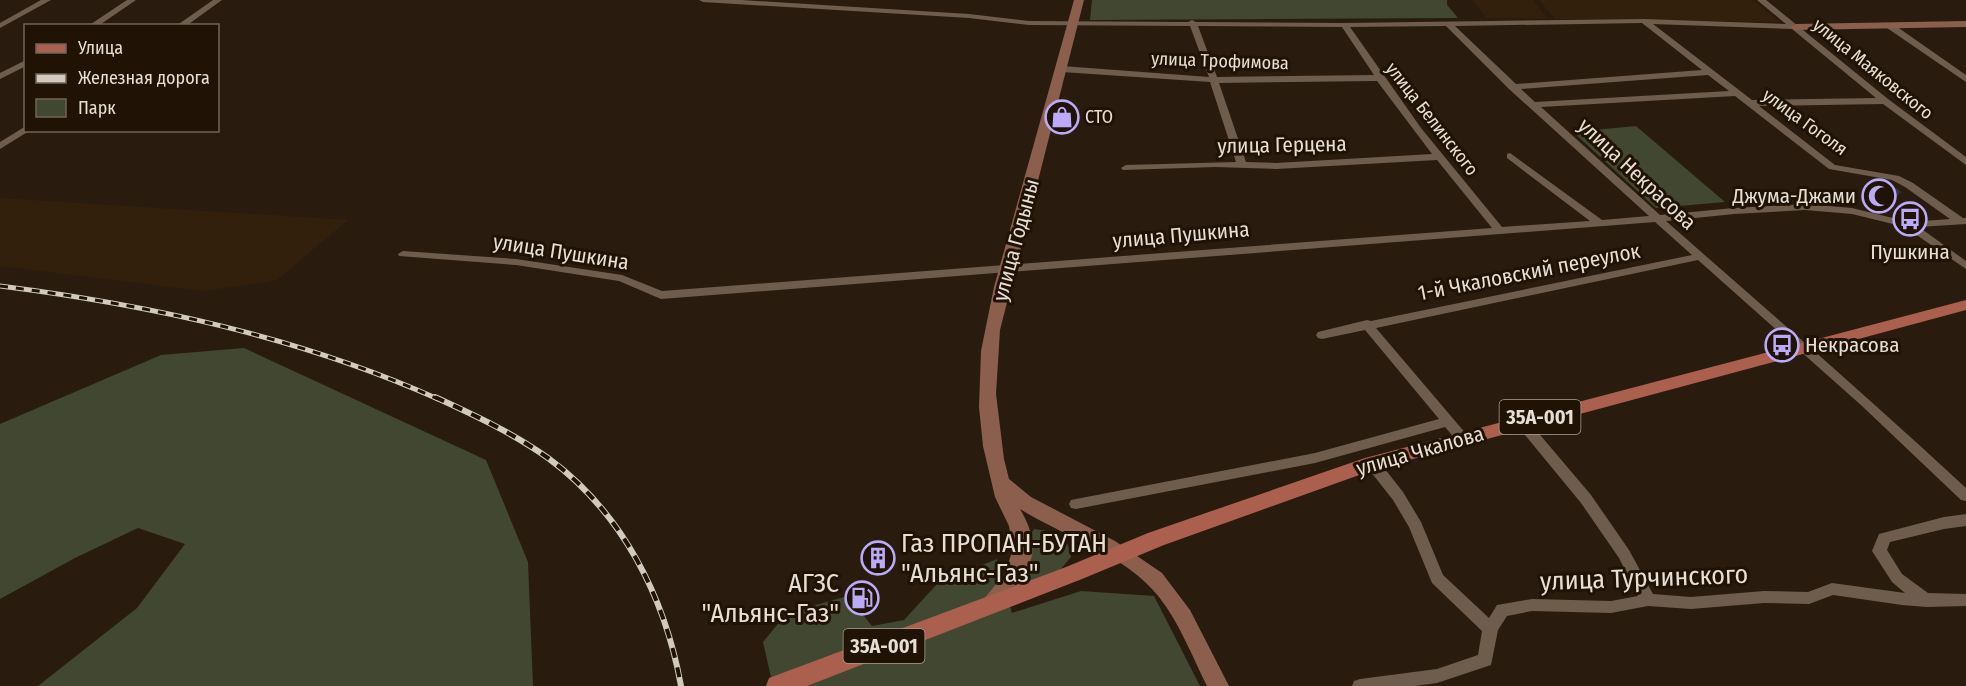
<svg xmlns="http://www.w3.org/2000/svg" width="1966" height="686" font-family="'Fira Sans Condensed',sans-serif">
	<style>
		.built { fill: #32200c }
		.green { fill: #414730 }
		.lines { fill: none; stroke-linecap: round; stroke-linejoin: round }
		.street { fill: #6e5d4d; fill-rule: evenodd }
		.secondary { fill: #8c5e4e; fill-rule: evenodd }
		.primary { fill: #ab5f4e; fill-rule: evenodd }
		.rail-far1-casing { stroke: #d2c9bf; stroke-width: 5 }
		.rail-casing { stroke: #d2c9bf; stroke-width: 6 }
		.rail-far1 { stroke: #201305; stroke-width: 3; stroke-dasharray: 8; stroke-linecap: butt }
		.rail { stroke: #201305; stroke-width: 4; stroke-dasharray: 10; stroke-linecap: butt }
		.wall { fill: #403a4f }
		.shaded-wall { fill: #342f40 }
		.building { fill: #4a435c; stroke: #342f40; stroke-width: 1.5 }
		.labels { text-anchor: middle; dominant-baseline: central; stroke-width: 6; stroke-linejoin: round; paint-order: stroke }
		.far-street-label { font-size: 18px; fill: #e7ded5; stroke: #201305 }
		.far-poi-label { font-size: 18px; fill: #e7ded5; stroke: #201305; text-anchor: start }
		.shield { fill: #201305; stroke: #aba197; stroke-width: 1.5 }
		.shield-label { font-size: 20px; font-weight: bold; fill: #e7ded5 }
		.street-label { font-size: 21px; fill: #e7ded5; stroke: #201305 }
		.poi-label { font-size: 21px; fill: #e7ded5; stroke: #201305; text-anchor: end }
		.near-poi-label { font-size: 26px; fill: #e7ded5; stroke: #201305; text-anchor: start }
		.near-street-label { font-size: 26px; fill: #e7ded5; stroke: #201305 }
	</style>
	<rect width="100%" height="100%" fill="#291c0e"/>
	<path class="built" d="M 1473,0 L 1533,0 L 1547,18 L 1486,18 Z
		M 1539,0 L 1753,0 L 1780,22 L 1555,19 Z
		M 0,198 L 348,220 L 277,280 L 204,291 L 0,266 Z"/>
	<path class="green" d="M 1092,0 L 1447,0 L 1447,5 L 1458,18 L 1090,20 Z
		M 1636,126 L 1725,202 L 1656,208 L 1573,132 Z
		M 244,348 L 486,460 L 528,562 L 533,686 L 38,686 L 137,608 L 185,544 L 138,528 L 75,558 L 0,599 L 0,424 L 161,355 Z
		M 1034,529 C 1052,531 1070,536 1071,557 L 1060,570 L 1014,587 L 1029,537 Z
		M 997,559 L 1012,613 L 1081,591 L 1154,596 L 1200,686 L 773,686 L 763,642 L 787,613 L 848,596 L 872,626 L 904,620 L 938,583 Z"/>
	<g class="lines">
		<path class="street" d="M 41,0 L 51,0 L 0,28 L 0,23 Z
			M 127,0 L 136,0 L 98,26 L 88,26 Z
			M 213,0 L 222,0 L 186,26 L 176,26 Z
			M 699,0 L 741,0 L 969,14 L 1029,21 L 1188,22 L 1192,20 L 1196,22 L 1344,23 L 1644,19 L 1786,24 L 1757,0 L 1766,0 L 1888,99 L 1966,157 L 1966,165 L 1883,104 L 1759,106 L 1835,165 L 1899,176 L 1913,183 L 1963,218 L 1966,218 L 1966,224 L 1919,227 L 1966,261 L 1966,269 L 1905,227 L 1852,214 L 1805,210 L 1734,214 L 1666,221 C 1767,310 1867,396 1966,488 L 1966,501 L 1961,500 L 1862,406 L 1698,260 L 1376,328 L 1467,435 L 1469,438 L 1467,441 L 1457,441 L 1445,427 L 1315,463 L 1076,509 L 1071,508 L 1069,504 L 1071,500 L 1076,499 L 1315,453 L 1439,419 L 1365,330 L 1322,339 L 1318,338 L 1316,335 L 1318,332 L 1367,320 L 1371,321 L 1692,255 L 1655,222 L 661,299 L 619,281 L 516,265 L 399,256 L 398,254 L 403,251 L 516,259 L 622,275 L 662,291 L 1492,228 L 1437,160 L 1276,169 L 1215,167 L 1123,170 L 1121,168 L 1126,165 L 1236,162 L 1210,82 L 1062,72 L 1058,69 L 1062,66 L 1209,77 L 1190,26 L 1029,25 L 969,18 L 703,2 ZM 1642,23 L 1702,70 L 1516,84 L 1455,26 ZM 1653,24 L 1792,29 L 1876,98 L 1752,100 ZM 1198,26 L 1342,27 L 1374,75 L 1217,77 ZM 1446,26 L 1509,89 L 1649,216 L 1602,220 L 1510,153 L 1507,154 L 1507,158 L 1590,221 L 1502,227 L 1421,128 L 1350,27 ZM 1708,75 L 1729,91 L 1535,102 L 1521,89 ZM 1377,81 L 1432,154 L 1276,163 L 1246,162 L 1219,83 ZM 1735,96 L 1829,169 L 1892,180 L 1905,187 L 1950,219 L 1909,222 L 1852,208 L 1805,204 L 1734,208 L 1660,215 L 1541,107 Z
			M 1887,24 L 1893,24 L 1966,75 L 1966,82 L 1887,28 Z
			M 26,60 L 26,66 L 0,79 L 0,73 Z
			M 26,126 L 26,130 L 29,131 L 0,149 L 0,142 Z
			M 1525,421 L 1530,423 L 1591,495 L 1629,550 L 1653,594 L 1691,597 L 1764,591 L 1808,592 L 1832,583 L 1905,593 L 1892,582 L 1872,551 L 1879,534 L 1944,517 L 1966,514 L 1966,526 L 1944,529 L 1890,542 L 1887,550 L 1902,574 L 1928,593 L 1966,594 L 1966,606 L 1927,607 L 1902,605 L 1833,595 L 1809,604 L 1764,603 L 1691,609 L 1648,606 L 1611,613 L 1532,611 L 1507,616 L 1498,630 L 1491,665 L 1437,683 L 1415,686 L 1352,686 L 1354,681 L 1360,679 L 1437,669 L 1478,655 L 1482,631 L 1432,583 L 1409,527 L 1393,500 L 1371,472 L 1369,468 L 1371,464 L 1381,464 L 1403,492 L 1421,522 L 1443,575 L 1489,618 L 1497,605 L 1532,599 L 1611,601 L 1638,596 L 1619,558 L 1581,503 L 1520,429 L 1518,426 L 1520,423 Z"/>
		<path class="secondary" d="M 1074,0 L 1084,0 L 1000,330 L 996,394 L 1004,459 L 1009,479 L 1031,497 L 1115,541 L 1162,573 L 1190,610 L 1229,686 L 1207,686 C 1192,656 1180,624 1159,597 C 1124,553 1066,538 1020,509 C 1027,521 1033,534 1033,549 C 1032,569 1005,619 983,611 L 979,605 L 1005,573 L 1013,549 L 1009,526 L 995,497 L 983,446 L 979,407 L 981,351 L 994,287 Z
			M 1966,21 L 1966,27 L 1796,30 L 1790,27 L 1796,24 Z"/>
		<path class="primary" d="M 1966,300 L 1966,310 L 1376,469 L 1164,545 L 1082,579 L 807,686 L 766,686 L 769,678 L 1066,567 L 1148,533 L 1365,458 Z"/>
		<defs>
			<path id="rail-far1" d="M 0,286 C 150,305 299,337 438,399"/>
			<path id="rail" d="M 435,397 C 474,415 513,433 548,458 C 622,512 665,597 681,686"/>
		</defs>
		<use href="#rail-far1" class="rail-far1-casing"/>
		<use href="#rail" class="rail-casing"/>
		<use href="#rail-far1" class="rail-far1"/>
		<use href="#rail" class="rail"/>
	</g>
	<path class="wall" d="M 1869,183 L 1900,192 L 1894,201 L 1877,202 L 1864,192 Z
		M 882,543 L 892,562 L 884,565 L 881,560 L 871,564 L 865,556 L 865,551 Z"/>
	<path class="shaded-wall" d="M 880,555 L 881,560 L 871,564 L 871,560 Z
		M 891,557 L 892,562 L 884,565 L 884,561 Z"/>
	<path class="building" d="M 1887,182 L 1900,192 L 1882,193 L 1869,183 Z
		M 882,543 L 891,557 L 884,561 L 880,555 L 871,560 L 865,551 Z"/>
	<defs>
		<symbol id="shop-ring" viewBox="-11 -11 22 22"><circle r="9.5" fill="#201305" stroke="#baaaf7" stroke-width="1.5"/><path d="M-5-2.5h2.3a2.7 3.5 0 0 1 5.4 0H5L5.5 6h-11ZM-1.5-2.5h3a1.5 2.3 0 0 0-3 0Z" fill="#baaaf7"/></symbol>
		<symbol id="mosque-ring" viewBox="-11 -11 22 22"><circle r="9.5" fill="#201305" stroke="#baaaf7" stroke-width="1.5"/><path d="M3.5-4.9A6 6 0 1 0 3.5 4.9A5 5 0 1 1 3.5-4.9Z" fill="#baaaf7"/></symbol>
		<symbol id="bus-ring" viewBox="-11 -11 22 22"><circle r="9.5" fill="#201305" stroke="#baaaf7" stroke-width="1.5"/><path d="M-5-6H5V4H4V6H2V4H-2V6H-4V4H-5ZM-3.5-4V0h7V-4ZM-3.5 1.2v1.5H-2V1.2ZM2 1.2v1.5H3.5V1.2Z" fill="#baaaf7"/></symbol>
		<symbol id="building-ring" viewBox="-11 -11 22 22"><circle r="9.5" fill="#201305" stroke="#baaaf7" stroke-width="1.5"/><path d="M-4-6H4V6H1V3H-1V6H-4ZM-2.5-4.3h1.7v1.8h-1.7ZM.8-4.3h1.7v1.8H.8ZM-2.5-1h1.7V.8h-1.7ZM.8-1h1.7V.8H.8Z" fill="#baaaf7"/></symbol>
		<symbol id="fuel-ring" viewBox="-11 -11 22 22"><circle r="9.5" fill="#201305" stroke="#baaaf7" stroke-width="1.5"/><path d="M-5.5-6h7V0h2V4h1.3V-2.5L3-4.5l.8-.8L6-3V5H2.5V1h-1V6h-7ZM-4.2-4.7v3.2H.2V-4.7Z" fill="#baaaf7"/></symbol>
	</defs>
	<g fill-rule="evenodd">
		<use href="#shop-ring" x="1043" y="98" width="38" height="38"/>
		<use href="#mosque-ring" x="1860" y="177" width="38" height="38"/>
		<use href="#bus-ring" x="1891" y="200" width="38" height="38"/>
		<use href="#bus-ring" x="1763" y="326" width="38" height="38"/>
		<use href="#building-ring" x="859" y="539" width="38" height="38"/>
		<use href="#fuel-ring" x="843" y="579" width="38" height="38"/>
	</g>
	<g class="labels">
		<g class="far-street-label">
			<text transform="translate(1220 61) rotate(2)">улица Трофимова</text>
			<text transform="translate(1873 69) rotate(39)">улица Маяковского</text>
			<text transform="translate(1432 119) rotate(52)">улица Белинского</text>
			<text transform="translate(1805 122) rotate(36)">улица Гоголя</text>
		</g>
		<g class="far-poi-label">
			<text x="1085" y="117">СТО</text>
		</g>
		<g class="shield">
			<rect x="1499.5" y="400" width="81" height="34" rx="4.5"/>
			<rect x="843.5" y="629" width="81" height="34" rx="4.5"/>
		</g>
		<g class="shield-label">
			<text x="1540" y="417">35А-001</text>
			<text x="884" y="646">35А-001</text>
		</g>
		<g class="street-label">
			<text transform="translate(1282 145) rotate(-1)">улица Герцена</text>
			<text transform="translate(1637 174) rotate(43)">улица Некрасова</text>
			<text transform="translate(1181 235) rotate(-5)">улица Пушкина</text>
			<text transform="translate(1016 240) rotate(-75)">улица Годыны</text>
			<text transform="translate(561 252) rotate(9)">улица Пушкина</text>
			<text transform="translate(1529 272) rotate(-11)">1-й Чкаловский переулок</text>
			<text transform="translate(1420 451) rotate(-16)">улица Чкалова</text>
		</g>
		<g class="poi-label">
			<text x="1856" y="196">Джума-Джами</text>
			<text x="1910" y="252" text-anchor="middle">Пушкина</text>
			<text x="1805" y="345" text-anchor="start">Некрасова</text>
		</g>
		<g class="near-poi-label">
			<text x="901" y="543">Газ ПРОПАН-БУТАН<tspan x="901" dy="30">"Альянс-Газ"</tspan></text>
			<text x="839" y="583" text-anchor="end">АГЗС<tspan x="839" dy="30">"Альянс-Газ"</tspan></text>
		</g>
		<g class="near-street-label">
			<text transform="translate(1644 578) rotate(-2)">улица Турчинского</text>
		</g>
	</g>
	<rect x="24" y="24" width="195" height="108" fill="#201305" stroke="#706458" stroke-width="1.5"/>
	<rect x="36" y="44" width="30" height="9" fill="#ab5f4e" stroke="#706458" stroke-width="1.5"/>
	<text x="78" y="54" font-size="18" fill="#e7ded5">Улица</text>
	<rect x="36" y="74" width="30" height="9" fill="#d2c9bf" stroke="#706458" stroke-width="1.5"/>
	<text x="78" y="84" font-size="18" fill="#e7ded5">Железная дорога</text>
	<rect x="36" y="99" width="30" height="18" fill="#414730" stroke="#706458" stroke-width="1.5"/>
	<text x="78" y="114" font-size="18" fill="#e7ded5">Парк</text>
</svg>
